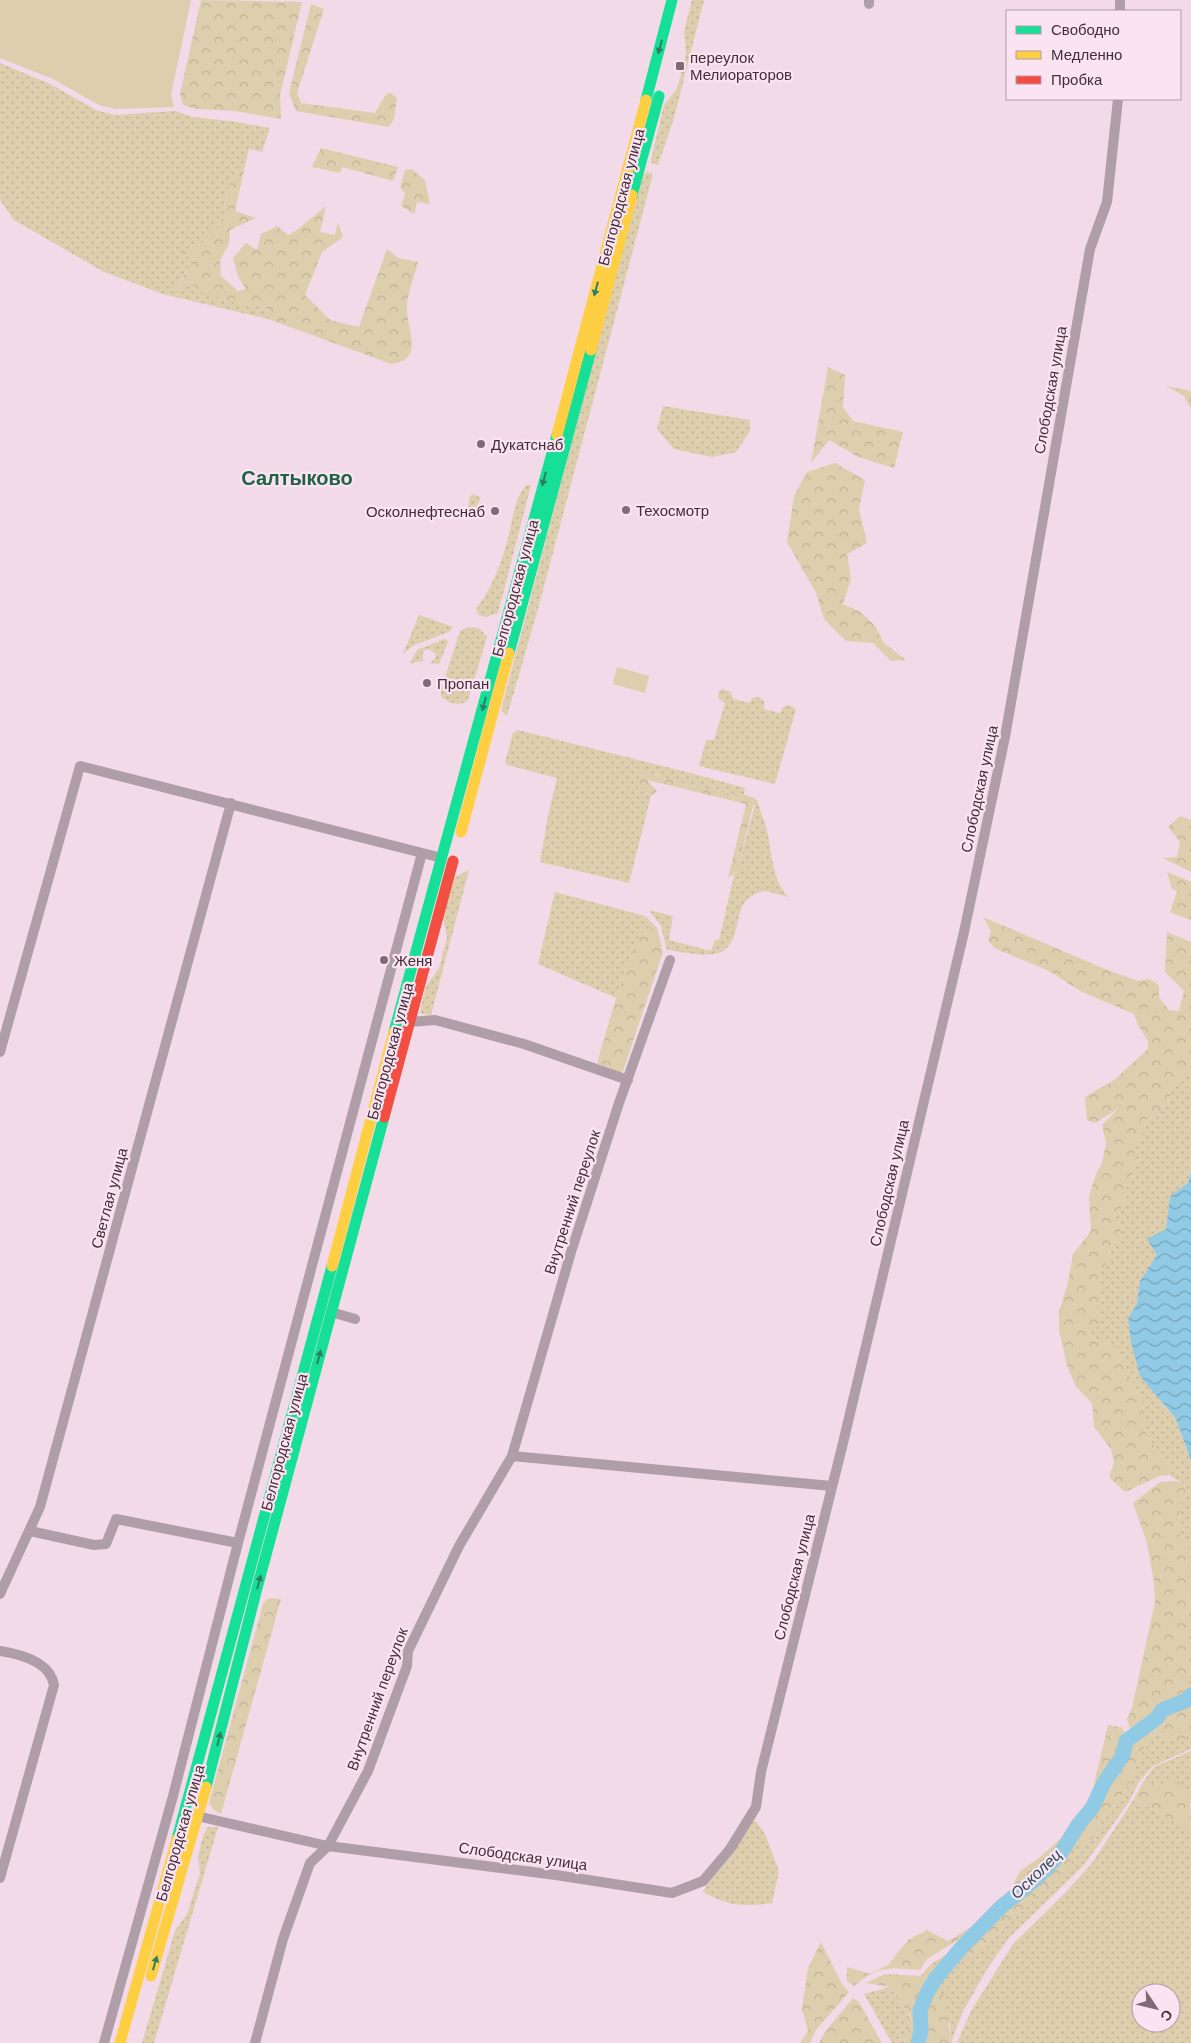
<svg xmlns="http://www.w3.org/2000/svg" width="1191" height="2043" font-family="Helvetica,sans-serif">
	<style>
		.grass { fill: url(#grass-dots); fill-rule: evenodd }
		.forest { fill: url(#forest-crowns) }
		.green { fill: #ddceae }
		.water { fill: url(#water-waves) }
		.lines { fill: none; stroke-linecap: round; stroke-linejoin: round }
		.river { stroke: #90cae4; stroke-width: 15 }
		.street { stroke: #af9ea8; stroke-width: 10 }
		.fast { stroke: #16e098; stroke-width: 11 }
		.slow { stroke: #ffcf43; stroke-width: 11 }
		.jam { stroke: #f24e42; stroke-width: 11 }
		.oneway { fill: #2e7e64 }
		.poi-dot { fill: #806a76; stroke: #fbe4f1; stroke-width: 2 }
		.labels { text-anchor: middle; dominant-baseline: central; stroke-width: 4.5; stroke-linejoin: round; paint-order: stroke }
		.poi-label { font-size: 15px; fill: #422d39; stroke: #fbe4f1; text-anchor: start }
		.street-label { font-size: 15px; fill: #422d39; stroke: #fbe4f1 }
		.water-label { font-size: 16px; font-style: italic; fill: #264f5d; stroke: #fbe4f1 }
		.district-label { font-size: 20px; font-weight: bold; fill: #216247; stroke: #fbe4f1 }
	</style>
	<defs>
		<pattern id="grass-dots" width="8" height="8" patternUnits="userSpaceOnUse" patternTransform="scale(1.25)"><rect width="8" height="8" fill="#ddceae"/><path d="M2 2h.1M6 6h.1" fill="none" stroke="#bfb196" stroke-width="1.8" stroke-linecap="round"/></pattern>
		<pattern id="forest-crowns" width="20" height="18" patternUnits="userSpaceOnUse" patternTransform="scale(1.25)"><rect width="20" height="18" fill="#ddceae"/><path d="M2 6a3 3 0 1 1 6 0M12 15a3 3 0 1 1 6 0" fill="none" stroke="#bfb196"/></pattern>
		<pattern id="water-waves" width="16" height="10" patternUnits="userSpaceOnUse" patternTransform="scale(1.25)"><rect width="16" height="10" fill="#90cae4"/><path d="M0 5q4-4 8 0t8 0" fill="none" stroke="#77a4ba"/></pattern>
	</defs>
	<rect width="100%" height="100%" fill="#f2dae8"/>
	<path class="grass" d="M 692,0 L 704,0 L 674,118 L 658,165 L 652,163 L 651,160 L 664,105 L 677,89 L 686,54 L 684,31 Z
		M 0,63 L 50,84 L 98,111 L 115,115 L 175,111 L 193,117 L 230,121 L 270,128 L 262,152 L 249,149 L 245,166 L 242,163 L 227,190 L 225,212 L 217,228 L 198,247 L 180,251 L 194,259 L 176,289 L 194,285 L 245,306 L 267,306 L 268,319 L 163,294 L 104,272 L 14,220 L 0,200 Z
		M 647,172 L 653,174 L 538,609 L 507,716 L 501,710 L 642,176 Z
		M 663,406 L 750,420 L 750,431 L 736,452 L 712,457 L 674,449 L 657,429 Z
		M 527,485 L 531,485 L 498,613 L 486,617 L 479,615 L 476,610 C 480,602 486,595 490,587 C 497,573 503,557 507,542 C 512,525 514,496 527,485 Z
		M 473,494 L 480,497 L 480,501 L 479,501 L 476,510 L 478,511 L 472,517 L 469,516 L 467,513 L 470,496 Z
		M 419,615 L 453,627 L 449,632 L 414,645 L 403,654 Z
		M 473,627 L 480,629 L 487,637 L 468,700 C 460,707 447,703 441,696 L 441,690 L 460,631 L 466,628 Z
		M 444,639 L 447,640 L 448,642 L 439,664 L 430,663 L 436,657 L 435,653 L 428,649 L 423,651 L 423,661 L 410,663 L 417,650 Z
		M 722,689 L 731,692 L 733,699 L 750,703 L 752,698 L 758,697 L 764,701 L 764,709 L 780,713 L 783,707 L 789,705 L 796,709 L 775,784 L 699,766 L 706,740 L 714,740 L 725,703 L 719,699 L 718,692 Z
		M 518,730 L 691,773 L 745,788 L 744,794 L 757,800 C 760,810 764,820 767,830 C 772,853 772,879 788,897 C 780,895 772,892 765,891 C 761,891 757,893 754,895 C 731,904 744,941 721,952 C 705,958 684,952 667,950 L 661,926 L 649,910 L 673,916 L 669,940 L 711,951 L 715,940 L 719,940 L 734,875 L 737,872 L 755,805 L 642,771 L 638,788 L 651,796 L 629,883 L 540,862 L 548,816 L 557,778 L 507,765 L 505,762 L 513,733 Z
		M 469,870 L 431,1015 L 420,1013 L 425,988 L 439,968 L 447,938 L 443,916 L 455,877 Z
		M 555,892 L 645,916 L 657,928 L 641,931 L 616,998 L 538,964 Z
		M 1191,1073 L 1191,1172 L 1188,1183 L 1170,1196 L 1166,1229 L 1158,1254 L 1140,1281 L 1137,1303 L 1128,1319 L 1164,1406 L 1176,1419 L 1191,1461 L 1191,1612 L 1188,1591 L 1188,1546 L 1179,1533 L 1180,1510 L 1186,1495 L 1184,1484 L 1169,1475 L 1171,1465 C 1154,1448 1137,1428 1143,1403 L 1126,1371 L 1117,1347 L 1108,1341 L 1095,1341 L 1089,1334 L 1092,1328 L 1095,1293 L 1100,1286 L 1100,1272 L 1109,1259 L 1110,1247 L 1115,1243 L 1120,1226 L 1114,1217 L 1125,1203 L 1122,1190 L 1133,1177 L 1132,1149 L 1144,1130 L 1145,1120 L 1155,1117 L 1168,1103 L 1172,1088 Z
		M 1163,1724 L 1191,1729 L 1191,1749 L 1153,1766 L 1139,1782 L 1129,1802 L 1084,1865 L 1009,1938 L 989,1966 L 963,2011 L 951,2043 L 950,2025 L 933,1986 L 1000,1931 L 1072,1864 L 1066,1849 L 1071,1841 L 1083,1844 L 1096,1836 L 1101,1821 L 1126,1790 L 1149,1736 Z
		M 1191,1751 L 1191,1808 L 1190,1794 L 1143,1782 L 1154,1767 Z
		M 1134,1799 L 1191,1831 L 1191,2043 L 957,2043 L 971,2011 L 1013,1944 L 1066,1892 L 1092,1863 ZM 1141,1993 L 1171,1993 L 1171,2023 L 1141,2023 Z
		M 756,1821 L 765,1834 L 779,1871 L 772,1903 C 744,1907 728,1906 703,1892 L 708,1882 L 731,1856 L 752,1822 Z
		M 208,1827 L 218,1827 L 154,2043 L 142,2043 L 175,1931 L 187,1914 L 200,1873 L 198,1856 L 203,1836 Z
		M 890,1987 L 912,2020 L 904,2043 L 892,2043 L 864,1994 Z"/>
	<path class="forest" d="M 201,0 L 302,2 L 280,95 L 281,119 L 235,111 L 196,109 L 183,105 L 180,94 Z
		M 311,4 L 324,9 L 297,93 L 301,103 L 375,113 L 383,99 L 389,92 L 397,98 L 394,119 L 389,127 L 296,111 L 289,93 Z
		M 321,148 L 398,167 L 393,181 L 342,167 L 340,173 L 312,167 Z
		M 241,163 L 245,166 L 235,211 L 256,218 L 230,230 L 229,244 L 220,260 L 221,276 L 238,291 L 246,289 L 238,277 L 233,258 L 246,243 L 257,250 L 261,234 L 277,226 L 288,235 L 297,230 L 326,206 L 320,232 L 335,235 L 338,222 L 343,237 L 322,252 L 305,295 L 330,320 L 359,327 L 387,249 L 398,258 L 418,262 C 415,275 407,294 407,307 C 406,329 426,360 391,364 L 268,319 L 267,306 L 245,306 L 203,293 L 194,285 L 176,290 L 194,259 L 179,251 L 198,247 L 217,228 L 225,212 L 227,190 Z
		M 412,169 L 425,180 L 430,204 L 417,202 L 414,214 L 401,206 L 405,194 L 400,187 L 405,170 Z
		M 828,367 L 845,375 L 843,407 L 853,421 L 903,432 L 894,468 L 858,457 L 829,440 L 811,463 Z
		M 1166,386 L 1191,391 L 1191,409 L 1184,396 Z
		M 835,463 L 865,480 L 859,509 L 867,543 L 847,554 L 851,579 L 843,604 L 861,612 L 875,626 L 884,643 L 906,660 L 891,661 L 873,643 L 846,641 L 824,619 L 816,593 L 787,542 L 794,496 L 807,472 Z
		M 642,771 L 692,786 L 755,798 L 737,872 L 728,878 L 746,804 L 647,780 L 657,791 L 651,796 L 638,788 Z
		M 1180,816 L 1191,820 L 1191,872 L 1163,858 L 1177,857 L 1180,842 L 1168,827 Z
		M 1167,872 L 1191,882 L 1191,920 L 1170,912 L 1177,891 L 1172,889 Z
		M 983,917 L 1105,969 L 1138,981 L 1149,979 L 1159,985 L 1159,997 L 1169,1010 L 1179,1011 L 1184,991 L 1165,972 L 1167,932 L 1191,942 L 1191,1073 L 1172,1088 L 1168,1103 L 1155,1117 L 1145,1120 C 1144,1133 1141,1140 1133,1149 L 1135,1156 L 1131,1185 L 1122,1190 L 1125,1203 L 1114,1217 L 1120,1226 L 1121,1236 L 1110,1247 L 1109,1259 L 1100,1272 L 1100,1286 L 1096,1293 L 1099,1296 L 1101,1327 L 1092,1328 L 1089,1334 L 1095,1341 L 1108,1341 L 1117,1347 L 1126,1371 L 1143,1403 C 1137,1428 1154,1448 1171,1465 L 1169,1475 L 1160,1476 L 1125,1492 L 1109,1477 L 1114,1463 L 1111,1449 L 1094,1427 L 1092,1403 L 1076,1387 L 1067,1366 L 1059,1330 L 1059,1312 L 1068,1282 L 1073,1254 L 1091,1231 L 1089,1196 L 1096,1174 L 1102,1163 L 1106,1143 L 1102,1125 L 1119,1108 L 1095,1123 L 1087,1120 L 1085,1097 L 1114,1080 L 1148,1049 L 1148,1041 L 1138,1025 L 1134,1014 L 1082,992 L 1047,970 L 996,949 L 988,941 L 991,931 Z
		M 657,928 L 663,952 L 622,1074 L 597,1063 L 616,998 L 641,931 Z
		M 1176,1481 L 1184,1484 L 1186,1495 L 1180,1510 L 1179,1533 L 1188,1546 L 1188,1591 L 1191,1612 L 1191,1692 L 1184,1699 L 1162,1707 L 1155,1717 L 1132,1737 L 1127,1719 L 1132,1708 L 1155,1602 L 1154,1582 L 1147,1543 L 1133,1503 L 1160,1482 Z
		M 273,1598 L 281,1599 L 221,1814 L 214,1810 L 209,1803 L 263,1604 L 267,1599 Z
		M 1191,1698 L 1191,1729 L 1183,1742 L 1162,1740 L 1163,1724 L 1149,1736 L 1126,1790 L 1101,1821 L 1096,1836 L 1083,1844 L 1071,1841 L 1094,1809 L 1107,1783 L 1126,1757 L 1126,1746 L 1129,1740 L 1156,1722 L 1167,1710 L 1186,1703 Z
		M 1108,1725 L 1121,1727 L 1129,1739 L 1111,1769 L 1104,1778 L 1090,1806 L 1077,1823 L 1060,1851 L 1036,1876 L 1001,1904 L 988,1918 L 978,1927 L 927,1959 L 920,1970 C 889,1968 880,1965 854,1986 L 847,1981 L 847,1967 L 870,1974 L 888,1965 L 908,1940 L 927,1930 L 948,1941 L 988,1917 L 1009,1894 L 1020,1871 L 1039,1858 L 1070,1830 L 1091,1797 Z
		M 1174,1775 L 1190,1794 L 1191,1831 L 1134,1799 L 1143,1782 L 1160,1785 Z
		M 1066,1849 L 1072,1864 L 1000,1931 L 933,1986 L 945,1997 L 951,2043 L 904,2043 L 912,2019 L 890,1987 L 866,1983 L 885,1974 L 921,1976 L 931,1964 L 979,1934 L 1003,1910 L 1037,1883 L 1059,1860 Z
		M 821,1942 L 842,1984 L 849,1992 L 816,2030 L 810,2043 L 800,2043 L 808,2031 L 802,2009 L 808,1968 Z
		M 853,1998 L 859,2002 L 882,2043 L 819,2043 L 824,2033 Z"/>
	<path class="green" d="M 0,0 L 191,0 L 171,95 L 174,107 L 116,109 L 99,105 L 53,79 L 0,58 Z
		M 617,667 L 649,676 L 645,693 L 613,684 Z"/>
	<path class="water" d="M 1191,1172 L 1191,1461 L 1176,1419 L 1140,1376 L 1131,1342 L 1128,1319 L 1137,1303 L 1140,1281 L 1157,1255 L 1147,1239 L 1166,1229 L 1170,1196 L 1188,1183 Z"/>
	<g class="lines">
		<path class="river" d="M 918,2043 L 921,2031 L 920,2010 L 927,1993 L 936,1978 L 962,1947 L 1002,1906 L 1036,1879 L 1061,1853 L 1078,1825 L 1092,1808 L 1105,1781 L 1123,1755 L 1126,1741 L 1157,1718 L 1162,1710 L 1185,1701 L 1191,1695"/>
		<path class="street" d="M 869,4 L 869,0
			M 1120,11 L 1120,0
			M 410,1022 L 435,1020 L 524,1044 L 628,1080
			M 0,1052 L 80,766 L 442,858
			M 331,1312 L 355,1319
			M 512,1456 L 832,1486
			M 30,1531 L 94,1545 L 106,1544 L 116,1519 L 238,1543
			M 0,1594 L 40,1507 L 231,803
			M 0,1651 C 20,1654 50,1662 54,1685 L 0,1878
			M 197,1816 L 328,1846 L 556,1875 L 672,1893 L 703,1881 L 730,1849 L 756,1807 L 761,1772 L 843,1443 L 964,932 L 1005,737 L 1090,249 L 1107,202 L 1118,99
			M 104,2043 L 173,1796 L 238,1543 L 422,853
			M 255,2043 L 283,1939 L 310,1863 L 328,1846 L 368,1771 L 407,1666 L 408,1651 L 459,1546 L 512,1456 L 571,1252 L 619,1103 L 670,960"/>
		<path class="fast" d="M 646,100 L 672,0
			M 632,195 L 659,96
			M 509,653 L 591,350
			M 394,1032 L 557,435
			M 206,1787 L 256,1592 L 384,1117
			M 177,1839 L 332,1266"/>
		<path class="slow" d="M 591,350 L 632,195
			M 557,435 L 646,100
			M 461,832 L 509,653
			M 332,1266 L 394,1032
			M 151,1976 L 206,1787
			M 120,2043 L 177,1839"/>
		<path class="jam" d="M 384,1117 L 453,861"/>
	</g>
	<defs><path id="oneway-solid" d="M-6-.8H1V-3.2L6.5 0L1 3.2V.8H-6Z" transform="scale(1.25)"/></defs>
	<g class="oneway">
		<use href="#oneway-solid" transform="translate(660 47) rotate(105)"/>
		<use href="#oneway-solid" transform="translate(596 289) rotate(105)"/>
		<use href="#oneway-solid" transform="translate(544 479) rotate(105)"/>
		<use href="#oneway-solid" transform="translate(484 704) rotate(105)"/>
		<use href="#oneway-solid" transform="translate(319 1357) rotate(-75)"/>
		<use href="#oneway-solid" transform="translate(259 1582) rotate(-75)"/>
		<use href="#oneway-solid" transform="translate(219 1739) rotate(-76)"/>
		<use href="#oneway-solid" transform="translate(155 1963) rotate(-74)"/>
	</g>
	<g class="poi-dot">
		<rect x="675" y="61" width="10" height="10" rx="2.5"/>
		<circle cx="481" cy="444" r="5"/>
		<circle cx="626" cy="510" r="5"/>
		<circle cx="495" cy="511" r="5"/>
		<circle cx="427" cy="683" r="5"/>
		<circle cx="384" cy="960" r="5"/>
	</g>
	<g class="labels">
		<g class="poi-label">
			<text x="690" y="57">переулок<tspan x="690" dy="17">Мелиораторов</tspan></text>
			<text x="491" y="444">Дукатснаб</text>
			<text x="636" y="510">Техосмотр</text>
			<text x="485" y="511" text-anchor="end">Осколнефтеснаб</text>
			<text x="437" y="683">Пропан</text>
			<text x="394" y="960">Женя</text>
		</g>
		<g class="street-label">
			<text transform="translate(621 197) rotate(-75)">Белгородская улица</text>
			<text transform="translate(1050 390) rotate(-80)">Слободская улица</text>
			<text transform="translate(515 588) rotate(-75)">Белгородская улица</text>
			<text transform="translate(979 789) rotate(-78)">Слободская улица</text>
			<text transform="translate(390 1051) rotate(-75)">Белгородская улица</text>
			<text transform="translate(889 1183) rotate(-77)">Слободская улица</text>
			<text transform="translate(109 1198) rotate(-75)">Светлая улица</text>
			<text transform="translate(572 1202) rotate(-72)">Внутренний переулок</text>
			<text transform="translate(284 1442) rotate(-75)">Белгородская улица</text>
			<text transform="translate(794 1577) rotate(-76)">Слободская улица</text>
			<text transform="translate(377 1699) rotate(-70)">Внутренний переулок</text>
			<text transform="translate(180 1833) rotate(-74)">Белгородская улица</text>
			<text transform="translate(523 1856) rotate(8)">Слободская улица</text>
		</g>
		<g class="water-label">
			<text transform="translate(1036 1874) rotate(-44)">Осколец</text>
		</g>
		<g class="district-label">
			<text x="297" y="478">Салтыково</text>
		</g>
	</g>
	<rect x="1006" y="10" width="175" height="90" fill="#fbe4f1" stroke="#b19ba7"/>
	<rect x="1016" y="26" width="25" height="8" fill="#16e098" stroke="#b19ba7"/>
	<text x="1051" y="35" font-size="15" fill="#422d39">Свободно</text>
	<rect x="1016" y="51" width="25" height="8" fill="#ffcf43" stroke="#b19ba7"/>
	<text x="1051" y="60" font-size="15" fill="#422d39">Медленно</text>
	<rect x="1016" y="76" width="25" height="8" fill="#f24e42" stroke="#b19ba7"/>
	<text x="1051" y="85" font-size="15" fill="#422d39">Пробка</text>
	<g transform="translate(1156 2008) rotate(125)"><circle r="24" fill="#fbe4f1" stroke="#b19ba7"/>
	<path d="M0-4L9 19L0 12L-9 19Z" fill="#806a76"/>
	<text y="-8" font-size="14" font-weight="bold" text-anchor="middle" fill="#422d39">С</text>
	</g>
</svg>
